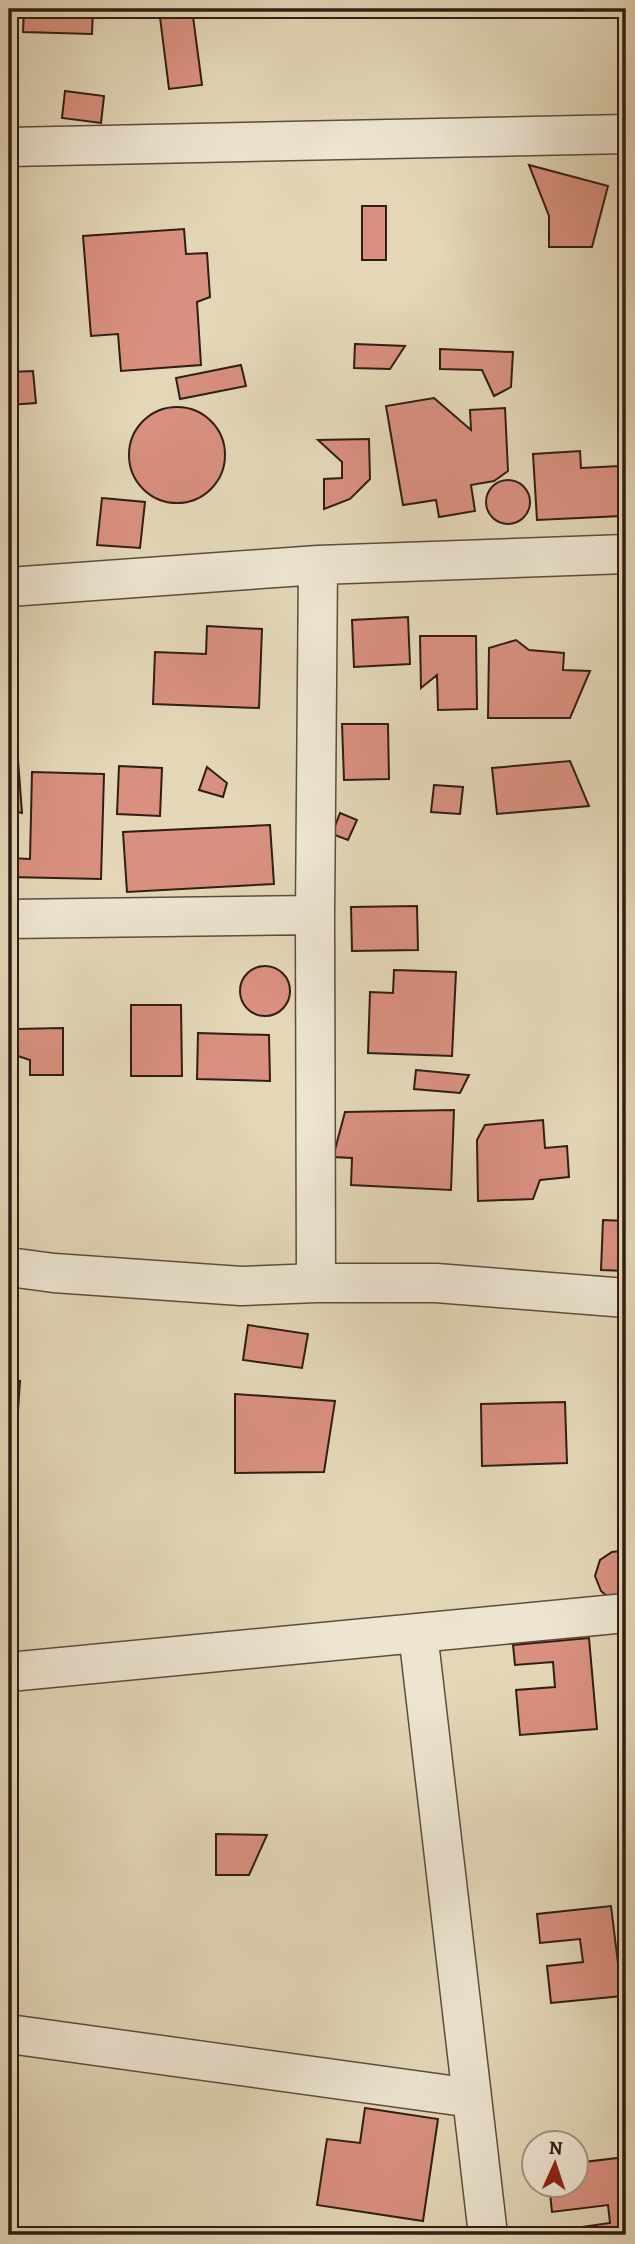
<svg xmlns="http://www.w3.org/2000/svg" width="635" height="2244" font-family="Alegreya,serif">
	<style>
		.building { fill: #d99080; stroke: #321d14; stroke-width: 2 }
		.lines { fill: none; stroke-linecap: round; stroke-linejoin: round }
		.minor-casing { stroke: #5e4c3d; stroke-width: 41 }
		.minor { stroke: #ede5d1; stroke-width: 38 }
	</style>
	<rect width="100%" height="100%" fill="#e3d7b8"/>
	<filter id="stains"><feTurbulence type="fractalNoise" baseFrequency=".00286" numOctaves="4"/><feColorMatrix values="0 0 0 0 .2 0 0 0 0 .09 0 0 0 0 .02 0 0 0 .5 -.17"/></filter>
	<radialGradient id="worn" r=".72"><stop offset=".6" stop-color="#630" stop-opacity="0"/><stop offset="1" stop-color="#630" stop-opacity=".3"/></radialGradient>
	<path class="building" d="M 24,9 L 93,9 L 92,34 L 23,32 Z
		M 159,9 L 192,9 L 202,85 L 169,89 Z
		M 65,91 L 104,96 L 101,123 L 62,118 Z
		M 529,165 L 608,186 L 592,247 L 549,247 L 549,216 Z
		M 362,206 L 386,206 L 386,260 L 362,260 Z
		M 184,229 L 186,254 L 207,253 L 210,297 L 197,302 L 201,365 L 121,371 L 118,334 L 91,336 L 83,236 Z
		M 355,344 L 405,346 L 390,369 L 354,368 Z
		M 440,349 L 513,352 L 511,387 L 494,396 L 482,370 L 440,369 Z
		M 241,365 L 246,386 L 180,399 L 176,378 Z
		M 33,371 L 36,403 L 9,405 L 9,372 Z
		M 434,398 L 471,430 L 470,410 L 505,408 L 508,471 L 494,481 L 471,485 L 475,511 L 439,517 L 436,500 L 403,505 L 386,406 Z
		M129 455a48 48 0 1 1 96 0a48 48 0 1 1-96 0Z
		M 369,439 L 370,479 L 350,499 L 324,509 L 324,479 L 342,478 L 342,462 L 318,440 Z
		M 580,451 L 581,468 L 619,466 L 621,516 L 537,520 L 533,454 Z
		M486 502a22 22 0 1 1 44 0a22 22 0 1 1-44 0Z
		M 102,498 L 145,502 L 140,548 L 97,545 Z
		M 408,617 L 410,664 L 354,667 L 352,620 Z
		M 207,626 L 262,629 L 259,708 L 153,704 L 155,652 L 206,654 Z
		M 420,636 L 476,636 L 477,709 L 438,710 L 437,675 L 421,688 Z
		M 516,640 L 529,650 L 564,653 L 563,670 L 590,671 L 570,718 L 488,718 L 489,648 Z
		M 342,724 L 388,724 L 389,779 L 344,780 Z
		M 9,760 L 18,760 L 22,813 L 9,810 Z
		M 570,761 L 589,806 L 497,814 L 492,768 Z
		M 119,766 L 162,768 L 160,816 L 117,814 Z
		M 207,767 L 227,783 L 223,797 L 199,790 Z
		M 32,772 L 104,774 L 101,879 L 9,877 L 9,858 L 30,859 Z
		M 434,785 L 463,787 L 460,814 L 431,812 Z
		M 340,813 L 357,820 L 348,840 L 332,834 Z
		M 270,825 L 274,884 L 127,892 L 123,832 Z
		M 417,906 L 418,950 L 352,951 L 351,907 Z
		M240 991a25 25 0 1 1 50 0a25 25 0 1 1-50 0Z
		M 394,970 L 456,972 L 452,1056 L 368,1053 L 370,992 L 393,993 Z
		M 9,995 L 16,995 L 16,1029 L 63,1028 L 63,1075 L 30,1075 L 30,1060 L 9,1053 Z
		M 131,1005 L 181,1005 L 182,1076 L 131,1076 Z
		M 198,1033 L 269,1035 L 270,1081 L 197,1079 Z
		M 416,1070 L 469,1075 L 460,1093 L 414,1089 Z
		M 454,1110 L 451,1190 L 351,1185 L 352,1158 L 333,1157 L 345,1112 Z
		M 543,1120 L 545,1148 L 567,1146 L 569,1177 L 540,1180 L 533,1199 L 478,1201 L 477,1140 L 485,1125 Z
		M 603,1220 L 626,1221 L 626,1271 L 601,1270 Z
		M 248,1325 L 308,1334 L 302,1368 L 243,1360 Z
		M 9,1380 L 20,1381 L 15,1456 L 9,1456 Z
		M 235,1394 L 335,1401 L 324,1472 L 235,1473 Z
		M 565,1402 L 567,1463 L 482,1466 L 481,1404 Z
		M 620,1551 L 626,1552 L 626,1598 L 608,1597 L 601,1591 L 595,1576 L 600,1560 L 612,1552 Z
		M 589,1638 L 597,1729 L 520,1735 L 516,1690 L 555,1687 L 553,1662 L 515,1665 L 513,1645 Z
		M 216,1834 L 267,1835 L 249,1875 L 216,1875 Z
		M 611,1906 L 622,1996 L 551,2003 L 547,1966 L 583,1962 L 580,1939 L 540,1943 L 537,1914 Z
		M 365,2108 L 438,2119 L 423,2221 L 317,2205 L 327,2139 L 360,2143 Z
		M 626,2157 L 626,2235 L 575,2235 L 574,2228 L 610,2223 L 608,2205 L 552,2212 L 549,2184 L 576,2184 L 576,2163 Z"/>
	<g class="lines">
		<defs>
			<path id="minor" d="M 9,147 L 626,134
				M 9,587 L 318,565 L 626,554
				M 9,919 L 315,915
				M 9,1267 L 54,1273 L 241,1286 L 316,1283 L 436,1283 L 626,1298
				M 316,1283 L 315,915 L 318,565
				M 418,1633 L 488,2235
				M 9,1672 L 626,1613
				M 9,2034 L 472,2098"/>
		</defs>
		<use href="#minor" class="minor-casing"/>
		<use href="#minor" class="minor"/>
	</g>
	<rect width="635" height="2244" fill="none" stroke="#e3d7b8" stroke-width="35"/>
	<rect x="10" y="10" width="614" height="2223" fill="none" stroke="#321d14" stroke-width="3.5"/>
	<rect x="18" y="18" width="600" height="2209" fill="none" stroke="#321d14" stroke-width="2"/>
	<g transform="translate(555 2164) rotate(3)"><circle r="33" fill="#ede5d1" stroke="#a29585" stroke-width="2"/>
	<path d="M0-5L12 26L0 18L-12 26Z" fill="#8f2418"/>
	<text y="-10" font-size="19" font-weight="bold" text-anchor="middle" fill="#321d14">N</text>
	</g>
	<rect width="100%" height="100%" filter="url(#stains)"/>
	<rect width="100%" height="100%" fill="url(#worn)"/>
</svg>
